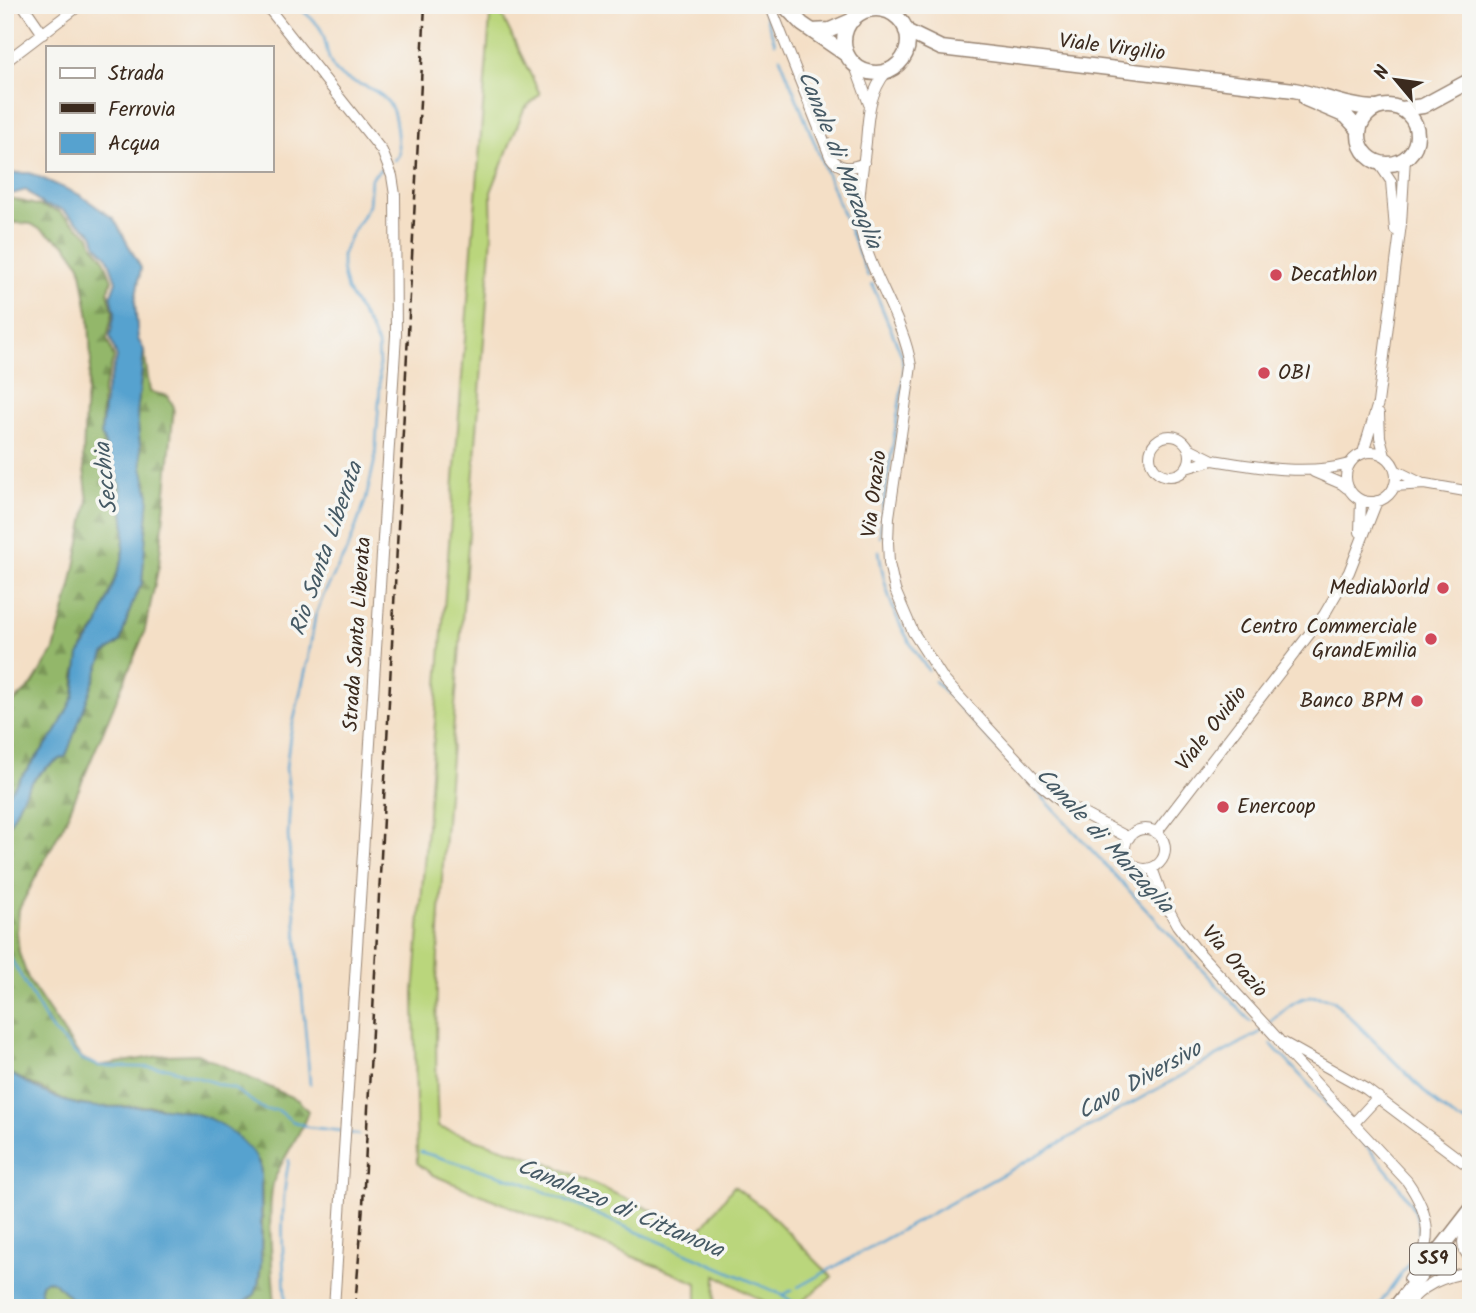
<svg xmlns="http://www.w3.org/2000/svg" width="1476" height="1313" font-family="Kalam,sans-serif">
	<style>
		.grass { fill: #bad67b; stroke: #7a804c; stroke-width: 2 }
		.forest { fill: url(#forest-firs); stroke: #677044; stroke-width: 2 }
		.water { fill: #56a2cf; stroke: #486676; stroke-width: 2 }
		.lines { fill: none; stroke-linecap: round; stroke-linejoin: round }
		.stream { stroke: #56a2cf; stroke-width: 2.5 }
		.street-casing { stroke: #988472; stroke-width: 12 }
		.secondary-casing { stroke: #988472; stroke-width: 17 }
		.primary-casing { stroke: #988472; stroke-width: 17 }
		.street { stroke: #fff; stroke-width: 10 }
		.secondary { stroke: #fff; stroke-width: 14 }
		.primary { stroke: #fff; stroke-width: 14 }
		.rail { stroke: #3b2a1e; stroke-width: 2.5; stroke-dasharray: 10 5; stroke-linecap: butt }
		.poi-dot { fill: #d1495b; stroke: #f6f6f2; stroke-width: 2.5 }
		.labels { text-anchor: middle; dominant-baseline: central; stroke-width: 7; stroke-linejoin: round; paint-order: stroke }
		.shield { fill: #f6f6f2; stroke: #73675e; stroke-width: 2 }
		.shield-label { font-size: 19px; font-weight: bold; fill: #3b2a1e }
		.street-label { font-size: 21px; fill: #3b2a1e; stroke: #f6f6f2 }
		.poi-label { font-size: 21px; fill: #3b2a1e; stroke: #f6f6f2; text-anchor: start }
		.water-label { font-size: 23px; font-style: italic; fill: #465a65; stroke: #f6f6f2 }
	</style>
	<defs>
		<pattern id="forest-firs" width="22" height="20" patternUnits="userSpaceOnUse" patternTransform="scale(1.75)"><rect width="22" height="20" fill="#93b76b"/><path d="M5 1l3.5 6h-7zM16 11l3.5 6h-7z" fill="#799557"/></pattern>
	</defs>
	<rect width="100%" height="100%" fill="#f6f6f2"/>
	<filter id="ink" filterUnits="userSpaceOnUse"><feTurbulence type="fractalNoise" baseFrequency=".0143" numOctaves="2"/><feDisplacementMap in="SourceGraphic" scale="14" xChannelSelector="R" yChannelSelector="G"/><feConvolveMatrix kernelMatrix="1 2 1 2 8 2 1 2 1" color-interpolation-filters="sRGB"/></filter>
	<filter id="wash" filterUnits="userSpaceOnUse"><feTurbulence type="fractalNoise" baseFrequency=".00686" numOctaves="4" result="noise"/><feDisplacementMap in="SourceGraphic" scale="28" xChannelSelector="R" yChannelSelector="G"/><feGaussianBlur stdDeviation="1.57" result="paint"/><feColorMatrix in="noise" values="0 0 0 0 0 0 0 0 0 0 0 0 0 0 0 0 0 1.4 0 .05"/><feComposite in="paint" operator="in"/></filter>
	<g filter="url(#wash)">
		<rect width="100%" height="100%" fill="#f4dfc6"/>
		<path class="grass" d="M 491,5 L 497,5 L 540,94 L 524,109 L 491,192 L 492,235 C 480,384 470,534 457,683 C 445,830 431,979 438,1127 L 548,1163 L 699,1232 L 734,1186 L 767,1211 L 832,1277 C 823,1284 800,1305 792,1308 C 777,1313 731,1283 716,1275 L 715,1308 L 697,1308 L 697,1283 L 433,1175 L 417,1163 L 414,993 Z"/>
		<path class="forest" d="M 10,198 L 58,211 L 90,236 L 93,245 L 103,257 L 112,280 L 108,292 L 113,312 L 107,338 L 114,358 L 103,391 L 101,434 L 120,484 L 125,528 L 122,560 L 98,626 L 85,643 L 75,675 L 74,696 L 56,732 L 5,798 L 5,710 L 32,685 L 54,650 L 71,586 L 88,502 L 83,460 L 85,409 L 91,362 L 89,318 L 80,265 L 66,245 L 31,224 L 5,222 L 5,199 Z
			M 144,350 L 150,392 L 168,396 L 174,407 L 159,565 L 144,634 L 65,822 L 19,909 L 17,932 L 19,953 L 29,981 L 81,1058 L 98,1066 L 166,1055 L 197,1054 L 298,1100 L 308,1111 C 301,1136 283,1156 274,1180 C 266,1206 273,1276 275,1306 L 273,1308 L 237,1308 C 242,1304 251,1299 255,1294 C 265,1280 262,1183 260,1162 L 158,1106 L 94,1107 L 68,1102 L 5,1071 L 5,830 C 14,819 17,807 24,794 C 33,777 49,764 66,755 L 104,654 L 120,642 L 132,604 L 142,583 L 149,495 L 142,467 L 137,414 Z
			M 47,1280 L 55,1283 L 81,1308 L 49,1308 L 41,1293 L 41,1284 Z"/>
		<path class="water" d="M 5,173 L 30,173 L 80,195 L 114,219 L 141,268 L 135,302 L 138,339 L 144,350 L 137,414 L 142,467 L 149,495 L 142,583 L 132,604 L 120,642 L 104,654 L 66,756 C 49,764 33,777 24,794 C 17,807 14,819 5,830 L 5,798 L 56,732 L 74,696 L 79,655 L 98,626 L 122,560 L 125,528 L 120,484 L 101,434 L 106,391 L 117,358 L 110,336 L 115,312 L 111,295 L 116,281 L 107,256 L 97,246 L 93,234 L 61,209 L 43,205 L 26,190 L 5,196 Z
			M 5,1071 C 25,1081 46,1096 68,1102 C 86,1108 103,1107 122,1107 C 165,1106 210,1108 242,1141 C 252,1151 259,1158 261,1172 L 261,1265 L 258,1285 L 255,1294 L 237,1308 L 81,1308 L 55,1283 L 47,1280 L 41,1284 L 41,1293 L 49,1308 L 5,1308 Z"/>
		<g class="lines">
			<path class="stream" d="M 297,5 C 304,13 315,20 320,28 C 329,43 324,60 338,73 C 346,81 358,83 367,87 C 401,101 395,125 399,155 L 394,160
				M 762,5 L 775,43
				M 780,57 L 868,276
				M 872,284 L 902,356 L 904,375 L 882,512 L 880,537
				M 879,551 C 885,597 900,632 928,670
				M 935,681 L 1251,1022
				M 5,940 L 7,952 L 51,1029 L 81,1059 L 99,1066 L 168,1068 L 234,1089 L 265,1110 L 278,1110 L 292,1121 L 308,1127 L 342,1131
				M 1271,1044 L 1370,1150 L 1395,1180 L 1415,1211 L 1419,1224 L 1418,1250 L 1377,1308
				M 310,1084 L 288,836 L 290,799 L 286,768 L 290,736 L 308,660 L 315,617 L 323,596 L 349,546 L 366,499 L 375,459 L 380,387 L 378,345 L 370,328 L 347,290 L 342,269 L 342,255 L 350,237 L 369,205 L 371,178 L 382,168
				M 349,1133 L 359,1135
				M 421,1152 L 522,1182 L 783,1295 L 801,1308
				M 798,1287 L 1259,1033 C 1283,1012 1299,986 1334,1001 L 1440,1107 L 1458,1120 L 1471,1123
				M 783,1295 L 792,1290
				M 286,1308 C 283,1260 279,1208 289,1160"/>
		</g>
	</g>
	<g filter="url(#ink)">
		<g class="lines">
			<defs>
				<path id="street" d="M 23,5 L 43,34
					M 266,5 L 382,151 L 392,176 L 395,195 L 396,335 L 334,1308
					M 770,5 L 830,156 C 839,170 850,169 864,163
					M 9,59 L 80,5
					M 855,66 L 869,104
					M 887,71 C 869,93 868,116 866,142 C 863,172 855,205 862,234 C 873,280 904,320 911,366 L 889,517 L 888,542 L 889,563 L 895,590 L 913,632 L 944,680 L 1041,785 L 1063,803 L 1129,838
					M 1378,162 L 1391,181 L 1395,230
					M 1379,414 L 1380,437 L 1385,456
					M1150 456a20 20 0 1 1 40 0a20 20 0 1 1-40 0Z
					M1346 477a25 25 0 1 1 50 0a25 25 0 1 1-50 0Z
					M 1363,453 L 1378,403 L 1401,224 L 1405,158
					M 1213,460 C 1256,467 1307,476 1349,464
					M 1186,468 L 1213,460 L 1189,448
					M 1395,470 L 1421,483
					M 1314,472 L 1342,484 L 1347,488
					M 1394,486 L 1425,484 L 1471,492
					M 1360,532 L 1361,500
					M1125 849a20 20 0 1 1 40 0a20 20 0 1 1-40 0Z
					M 1156,833 L 1324,615 L 1349,572 L 1377,501
					M 1152,868 L 1164,901 L 1177,925 L 1194,947 L 1278,1039 L 1288,1053 L 1407,1181 C 1431,1215 1435,1245 1409,1279
					M 1284,1043 L 1366,1089 L 1471,1168
					M 1354,1123 L 1378,1097
					M 1471,1223 C 1462,1235 1459,1248 1471,1259
					M 1404,1308 C 1422,1285 1443,1276 1471,1272"/>
				<path id="secondary" d="M 784,5 L 802,24 L 847,55
					M844 41a32 32 0 1 1 64 0a32 32 0 1 1-64 0Z
					M 812,31 L 830,30 L 853,20
					M 906,31 L 941,48 L 1294,90 C 1321,95 1350,108 1376,108
					M 1306,99 L 1346,116 L 1359,130
					M1359 135a29 29 0 1 1 58 0a29 29 0 1 1-58 0Z
					M 1402,109 L 1423,106 L 1471,80"/>
				<path id="primary" d="M 1395,1308 L 1471,1210"/>
			</defs>
			<use href="#street" class="street-casing"/>
			<use href="#secondary" class="secondary-casing"/>
			<use href="#primary" class="primary-casing"/>
			<use href="#street" class="street"/>
			<use href="#secondary" class="secondary"/>
			<use href="#primary" class="primary"/>
			<path class="rail" d="M 355,1308 L 363,1205 L 425,5"/>
		</g>
	</g>
	<g class="poi-dot">
		<circle cx="1276" cy="275" r="7"/>
		<circle cx="1264" cy="373" r="7"/>
		<circle cx="1443" cy="588" r="7"/>
		<circle cx="1431" cy="639" r="7"/>
		<circle cx="1417" cy="701" r="7"/>
		<circle cx="1223" cy="807" r="7"/>
	</g>
	<g class="labels">
		<rect class="shield" x="1410" y="1243.5" width="46" height="31" rx="5"/>
		<g class="shield-label">
			<text x="1433" y="1259">SS9</text>
		</g>
		<g class="street-label">
			<text transform="translate(1112 48) rotate(7)">Viale Virgilio</text>
			<text transform="translate(875 494) rotate(-83)">Via Orazio</text>
			<text transform="translate(358 634) rotate(-86)">Strada Santa Liberata</text>
			<text transform="translate(1212 729) rotate(-52)">Viale Ovidio</text>
			<text transform="translate(1234 962) rotate(49)">Via Orazio</text>
		</g>
		<g class="poi-label">
			<text x="1290" y="275">Decathlon</text>
			<text x="1278" y="373">OBI</text>
			<text x="1429" y="588" text-anchor="end">MediaWorld</text>
			<text x="1417" y="627" text-anchor="end">Centro Commerciale<tspan x="1417" dy="24">GrandEmilia</tspan></text>
			<text x="1403" y="701" text-anchor="end">Banco BPM</text>
			<text x="1237" y="807">Enercoop</text>
		</g>
		<g class="water-label">
			<text transform="translate(839 160) rotate(68)">Canale di Marzaglia</text>
			<text transform="translate(107 478) rotate(-96)">Secchia</text>
			<text transform="translate(327 549) rotate(-71)">Rio Santa Liberata</text>
			<text transform="translate(1104 841) rotate(47)">Canale di Marzaglia</text>
			<text transform="translate(1140 1081) rotate(-29)">Cavo Diversivo</text>
			<text transform="translate(620 1209) rotate(23)">Canalazzo di Cittanova</text>
		</g>
	</g>
	<rect width="1476" height="1313" fill="none" stroke="#f6f6f2" stroke-width="28"/>
	<rect x="46" y="46" width="228" height="126" fill="#f6f6f2" stroke="#aba49d" stroke-width="2"/>
	<rect x="60" y="68" width="35" height="10" fill="#ffffff" stroke="#aba49d" stroke-width="2"/>
	<text x="108" y="80" font-size="21" fill="#3b2a1e">Strada</text>
	<rect x="60" y="103" width="35" height="10" fill="#3b2a1e" stroke="#aba49d" stroke-width="2"/>
	<text x="108" y="116" font-size="21" fill="#3b2a1e">Ferrovia</text>
	<rect x="60" y="133" width="35" height="21" fill="#56a2cf" stroke="#aba49d" stroke-width="2"/>
	<text x="108" y="150" font-size="21" fill="#3b2a1e">Acqua</text>
	<g transform="translate(1396 80) rotate(299)" stroke="#f6f6f2" stroke-width="5" paint-order="stroke">
	<path d="M0-5L12 26L0 18L-12 26Z" fill="#3b2a1e"/>
	<text y="-10" font-size="19" font-weight="bold" text-anchor="middle" fill="#3b2a1e">N</text>
	</g>
</svg>
